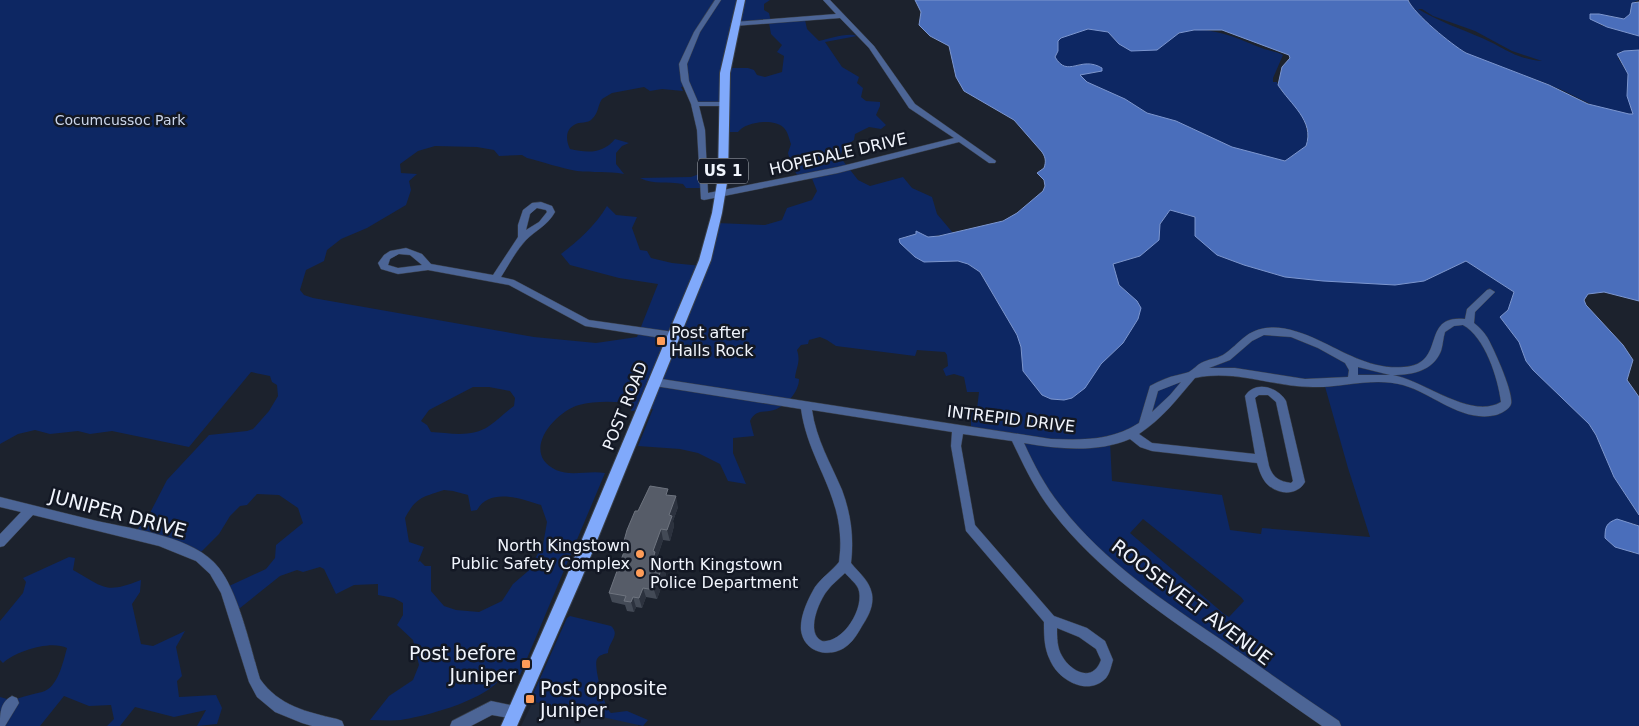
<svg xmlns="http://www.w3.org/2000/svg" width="1639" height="726" font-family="'DejaVu Sans',sans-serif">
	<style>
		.built { fill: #1f2839 }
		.green { fill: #0d2763; fill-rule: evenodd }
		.water { fill: #4a6ebb; stroke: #7c96cf; fill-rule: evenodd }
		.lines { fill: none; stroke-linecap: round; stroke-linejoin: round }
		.minor-casing { stroke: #3a404a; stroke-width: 1 }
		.major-casing { stroke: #3a404a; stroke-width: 2 }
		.minor { fill: #4c6596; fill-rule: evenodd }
		.major { fill: #80a9fb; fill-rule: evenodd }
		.wall { fill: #434a56 }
		.shaded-wall { fill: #2c323e }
		.building { fill: #565c68; stroke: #6e747f }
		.poi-dot { fill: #fe9c58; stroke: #131824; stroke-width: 2 }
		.labels { text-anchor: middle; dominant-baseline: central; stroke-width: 5; stroke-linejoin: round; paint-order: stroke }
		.far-park-label { font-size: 14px; fill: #cbd6eb; stroke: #131824 }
		.shield { fill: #131824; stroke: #aeb3bc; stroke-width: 1 }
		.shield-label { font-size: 15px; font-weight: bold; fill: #f1f5fd }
		.street-label { font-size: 16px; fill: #f1f5fd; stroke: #131824 }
		.poi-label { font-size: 16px; fill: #f1f5fd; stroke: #131824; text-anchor: start }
		.near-street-label { font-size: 19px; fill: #f1f5fd; stroke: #131824 }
		.near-poi-label { font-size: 19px; fill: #f1f5fd; stroke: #131824; text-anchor: end }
	</style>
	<rect width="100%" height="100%" fill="#1c222d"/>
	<path class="built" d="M 533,702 L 638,724 L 638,726 L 521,726 Z"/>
	<path class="green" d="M 0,0 L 770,0 L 764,4 L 764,10 L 769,13 L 771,22 L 805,20 L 807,29 L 819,41 C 829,39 848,32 857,36 L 825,42 L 842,67 L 859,77 L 857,83 L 863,88 L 861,97 L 866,101 L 880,102 L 880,106 L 876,115 L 886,125 L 881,129 L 869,127 L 855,134 L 854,140 L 843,148 L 840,157 L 858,180 L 870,186 L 903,177 L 912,188 L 932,197 L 937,214 L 953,233 L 928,237 L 916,232 L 917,234 L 904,237 L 909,252 L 924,262 L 958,261 L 968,264 L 980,272 L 1017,335 L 1021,347 L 1023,371 L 1042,395 L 1078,394 L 1101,364 L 1123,343 L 1138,319 L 1141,308 L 1137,301 L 1119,285 L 1113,264 L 1140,256 L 1170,209 L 1195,217 L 1217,255 L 1244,265 L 1285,277 L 1395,285 L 1424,281 L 1466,261 L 1514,292 L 1508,310 L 1500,317 L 1519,342 L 1526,361 L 1589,424 L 1596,435 L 1614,477 L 1639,515 L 1639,526 L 1632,523 L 1629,552 L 1639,554 L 1639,726 L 1336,726 L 1164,608 L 1060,515 L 1016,438 L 971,430 L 971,412 L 977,409 L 979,392 L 967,392 L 964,377 L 954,374 L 946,376 L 943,369 L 948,366 L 947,355 L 945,352 L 917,350 L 915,356 L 836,346 L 827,340 L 820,337 L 809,340 L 808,344 L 801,345 L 797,350 C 801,362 796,367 795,378 L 799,379 C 799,392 786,406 774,410 C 763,413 756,409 750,421 L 754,436 L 733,438 L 733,453 L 746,484 L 728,481 L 720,464 L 698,453 L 680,449 L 638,446 L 653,409 L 631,411 L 633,404 C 617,401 594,401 579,405 C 554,412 520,453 556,470 C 572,477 588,470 605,473 L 520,675 L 505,671 C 496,698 427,716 401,720 C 391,721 380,720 370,720 L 389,696 L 413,680 L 419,665 L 413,640 L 397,625 L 403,615 L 403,603 L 394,598 L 378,595 L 378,584 L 354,585 L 336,594 L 324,569 L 320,567 L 303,572 L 297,570 L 280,576 L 235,612 L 227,587 L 266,569 L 275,558 L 276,545 L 303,523 L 298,508 L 279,495 L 257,494 L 247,505 L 240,506 L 230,516 L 219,534 L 199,554 L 134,534 L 150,513 L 167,480 L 209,435 L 247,431 L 253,429 L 269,411 L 278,396 L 277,385 L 272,382 L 270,376 L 251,372 L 189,447 L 112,431 L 90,434 L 78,431 L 50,434 L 35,430 L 18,434 L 0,444 ZM 769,23 L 771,34 L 782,45 L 777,52 L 784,56 L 782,72 L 765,77 L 757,75 L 754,70 L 748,68 L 726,68 L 734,25 ZM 686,86 L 695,104 L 722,105 L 724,132 L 738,132 C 745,122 773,118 783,127 C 788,131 789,139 791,144 L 788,153 L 791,165 L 799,178 L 811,176 L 817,191 L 812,200 L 787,208 L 782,220 L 765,225 L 717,223 L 702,266 L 672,263 L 651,258 L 647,251 L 640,250 L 632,228 L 637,217 L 616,215 L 607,206 C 595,226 579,240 561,254 L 570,265 L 619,278 L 658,284 L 637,337 L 596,343 L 534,337 L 313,298 L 304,295 L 300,290 L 306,270 L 324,261 L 327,250 L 341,239 L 367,228 L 406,205 L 411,190 L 409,181 L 417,174 L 401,173 L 400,164 L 418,151 L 435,146 L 477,147 L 494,150 L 499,156 L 522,155 L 527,158 C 543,162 560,168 577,171 C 593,173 608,171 624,174 L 616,164 L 616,153 L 622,146 L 629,143 L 615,139 C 603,154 587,153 570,149 C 566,141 565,130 574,125 C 580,121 588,124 592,119 C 599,112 597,107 602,99 L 612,93 L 644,87 L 650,91 L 662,89 L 683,91 L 681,87 ZM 1198,373 L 1324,383 L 1348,468 L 1370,537 L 1262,528 L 1261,534 L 1230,530 L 1222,495 L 1112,481 L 1110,442 L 1157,415 ZM 473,387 L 489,387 L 510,391 L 515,398 L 514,406 C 505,412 498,420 489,426 C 472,438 450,433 431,432 L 427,425 L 421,421 L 429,410 ZM 444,490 L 453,491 L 468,495 L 471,511 L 477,510 C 490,487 522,499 541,505 L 547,522 L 543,545 L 527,572 L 513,584 L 502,601 L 479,612 L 456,610 L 444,606 L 431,591 L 431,566 L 425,566 L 420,561 L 418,562 L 424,547 L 409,542 L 405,518 C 416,497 423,497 444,490 ZM 1143,519 L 1241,597 L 1244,601 L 1229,617 L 1224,614 L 1130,533 Z
		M 1409,0 L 1639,0 L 1632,3 L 1630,14 L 1624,19 L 1607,15 L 1600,25 L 1639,36 L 1639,50 L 1619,52 L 1618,58 L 1628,74 L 1627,91 L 1634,114 C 1606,116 1581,98 1557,88 C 1527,75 1495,67 1466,53 C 1453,46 1412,14 1409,0 ZM 1418,9 L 1422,9 L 1433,16 L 1475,31 L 1512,51 L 1542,61 C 1515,59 1505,48 1482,38 C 1461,29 1438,21 1418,9 Z
		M 1088,28 L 1108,32 L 1119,44 L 1172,37 C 1203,20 1235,38 1264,49 C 1271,51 1277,52 1283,55 L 1273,78 L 1273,82 L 1277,82 C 1279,90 1286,95 1292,101 C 1302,113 1311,131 1306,146 L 1285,161 L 1232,147 L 1176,121 L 1147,113 L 1125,99 L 1087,82 L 1080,75 L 1084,73 L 1097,73 L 1080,64 C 1069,69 1062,68 1055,57 L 1058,51 L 1058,40 L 1061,38 Z
		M 702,173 L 702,188 L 686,188 L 683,184 C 667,181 654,185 640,178 L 691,177 Z
		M 69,557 L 75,558 L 73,570 C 105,588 105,594 141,580 L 140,592 L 132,604 L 141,644 L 153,646 L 185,631 L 176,647 L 182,676 L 177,681 L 179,697 L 216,695 L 222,708 L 217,724 L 197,726 L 206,710 L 174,717 L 135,707 L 120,726 L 107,726 L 114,719 L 111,705 L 89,706 L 64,696 L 40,726 L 0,726 L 0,697 L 7,699 L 11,702 C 22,696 30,695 42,692 C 58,688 63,662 67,648 C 51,640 16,651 3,663 L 0,660 L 0,621 L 23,593 L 26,582 L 23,578 Z
		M 570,616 L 611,626 C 621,635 608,642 608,653 C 604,654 599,655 597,659 C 593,666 605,709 611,713 L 627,711 L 648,720 L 643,726 L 530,701 L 567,618 Z"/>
	<path class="water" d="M 915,0 L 1408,0 C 1414,14 1452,45 1466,53 L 1549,85 L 1588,104 L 1629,114 L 1633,114 L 1627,96 L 1628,74 L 1617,54 L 1624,51 L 1639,50 L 1639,301 L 1604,292 L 1588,294 L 1584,300 L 1586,305 L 1623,345 L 1633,360 L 1627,380 L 1639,397 L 1639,515 L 1614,477 L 1596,435 L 1589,424 L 1533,370 L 1526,361 L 1519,342 L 1500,317 L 1508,310 L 1514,292 L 1466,261 L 1424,281 L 1395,285 L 1323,281 L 1285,277 L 1244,265 L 1217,255 L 1195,236 L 1195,217 L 1170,210 L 1160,224 L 1159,240 L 1140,256 L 1113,264 L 1119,285 L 1137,301 L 1141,308 L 1138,319 L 1123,343 L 1101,364 L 1085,388 L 1072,398 L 1064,400 L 1051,399 L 1042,395 L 1023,371 L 1021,347 L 1017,335 L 980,272 L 968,264 L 958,261 L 924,262 L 915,257 L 900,243 L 899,239 L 916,234 L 916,231 L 928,237 L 939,236 L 1003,221 L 1017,213 L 1043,191 L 1045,186 L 1044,180 L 1037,173 L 1044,168 C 1046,162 1046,158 1042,152 L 1014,120 L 964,91 L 956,77 L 949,46 L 930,36 L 919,25 L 921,12 ZM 1088,29 L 1108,32 L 1119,44 L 1131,51 L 1157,50 L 1179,33 L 1194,30 L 1222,30 L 1289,55 L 1290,58 L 1282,67 L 1278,85 C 1290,104 1315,121 1306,146 L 1285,161 L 1232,147 L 1176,121 L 1147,113 L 1125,99 L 1087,82 L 1080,75 L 1102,71 L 1102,68 C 1080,55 1068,79 1055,57 L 1058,51 L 1058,41 L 1061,38 Z
		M 1639,2 L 1639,36 L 1607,27 L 1590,19 L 1590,14 L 1599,14 L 1624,19 L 1630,14 L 1632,3 Z
		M 1617,519 L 1639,526 L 1639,554 L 1615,547 L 1605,538 C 1605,527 1606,523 1617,519 Z"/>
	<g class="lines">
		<defs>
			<path id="minor" d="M 715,0 L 721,0 L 700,32 L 687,64 L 689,81 L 698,102 L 723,102 L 727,104 L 723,106 L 699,106 L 705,130 L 708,193 L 838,167 L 954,138 L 909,108 L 869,48 L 840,18 L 734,26 L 731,24 L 734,22 L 836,14 L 823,0 L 830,0 L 874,46 L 915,104 L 996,161 L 995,163 L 989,163 L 959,142 L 838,173 L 704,200 L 701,199 L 697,130 L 691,104 L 681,81 L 679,64 L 694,32 Z
				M 541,202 L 552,206 L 555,212 C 548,225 536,230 526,240 C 516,251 509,264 501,277 L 514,280 L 589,320 L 674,332 L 677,333 L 679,336 L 677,339 L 674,340 L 585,326 L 509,285 L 428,270 L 398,274 L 381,269 L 378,263 L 384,255 L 390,251 L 406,248 L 422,254 L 431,264 L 493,275 L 518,237 L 518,225 L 523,210 L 532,203 ZM 537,208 L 546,210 L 547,212 L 539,222 L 526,230 L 530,214 ZM 399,254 L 410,255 L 422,265 L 398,268 L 388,265 L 390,259 Z
				M 1490,289 L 1495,292 L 1475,312 L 1474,323 C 1479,327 1483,331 1487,337 C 1493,347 1514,393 1511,404 C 1510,409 1500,414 1496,415 C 1462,423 1434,394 1403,385 C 1375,377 1344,387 1316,387 C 1275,388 1237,369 1195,378 C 1177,399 1163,418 1139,434 L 1152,443 L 1255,454 L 1245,396 C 1255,380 1278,387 1286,401 L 1305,482 C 1297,496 1278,495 1267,484 C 1262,479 1259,470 1257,463 L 1152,451 L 1140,447 L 1130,439 C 1097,453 1059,449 1024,443 C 1034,465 1045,486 1060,505 C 1104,562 1165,602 1223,641 C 1262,668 1300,695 1339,721 L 1341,726 L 1322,726 C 1286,701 1250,675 1213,649 C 1156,610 1097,569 1054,514 C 1036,492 1024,466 1012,441 L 963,434 L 961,446 L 975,525 L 1054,616 L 1087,628 L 1105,641 L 1113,660 C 1111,666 1110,673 1106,678 C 1088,697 1058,680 1050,660 C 1044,648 1044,635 1044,622 L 966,531 L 951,446 L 952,432 L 812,410 C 816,439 831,464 842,490 C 851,514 854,538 851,563 C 860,574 869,580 872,594 C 874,606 868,617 862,626 C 858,633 854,640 848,645 C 832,659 804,654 801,630 C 800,616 808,599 815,587 C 822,577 832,571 839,562 C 848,498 809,466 801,409 L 655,386 L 651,385 L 650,382 L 651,379 L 655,378 L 1051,439 C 1082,440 1111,441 1139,423 L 1150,386 C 1159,381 1168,377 1178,375 C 1182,374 1186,373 1189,372 C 1194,369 1197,365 1201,363 C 1208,359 1216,359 1223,355 C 1231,350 1238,342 1246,336 C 1268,320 1296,330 1318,340 C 1346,353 1372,370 1404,367 C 1448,364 1419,314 1465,319 L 1467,309 L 1487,290 ZM 1463,325 C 1485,337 1498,378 1501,402 C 1471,420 1425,381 1393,375 C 1412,375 1433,371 1441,351 C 1443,345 1443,338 1445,332 L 1454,326 ZM 1264,335 L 1291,337 L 1318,348 L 1345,363 L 1349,370 L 1348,377 L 1305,379 L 1235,368 L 1209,368 L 1230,360 L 1252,341 ZM 1358,367 L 1390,375 L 1358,375 ZM 1181,382 L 1170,395 L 1152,412 L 1158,391 ZM 1259,395 L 1268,395 L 1276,402 L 1293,481 L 1291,483 C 1279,481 1273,478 1269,466 L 1255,398 ZM 845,573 C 849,578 855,582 858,588 C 866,607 843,644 822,641 C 805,633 819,601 827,591 C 832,584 839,579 845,573 ZM 1057,628 L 1079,637 L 1096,649 L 1101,660 C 1093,683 1071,672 1062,656 C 1057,648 1057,637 1057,628 Z
				M 0,497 C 32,505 64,513 97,521 C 133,529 196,537 219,568 C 239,594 250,646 260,679 C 279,706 307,712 337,719 L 342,721 L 344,726 L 312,726 L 302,723 L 275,712 L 257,697 L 249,682 L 221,593 L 210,574 L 196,561 L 159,546 L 33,515 L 4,546 L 0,547 L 0,534 L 21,512 L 0,507 Z
				M 12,696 L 17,698 L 19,703 L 5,726 L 0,726 C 0,714 0,702 12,696 Z
				M 491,701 L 520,707 L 522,712 L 520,717 L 515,719 L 492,715 L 471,726 L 450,726 L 452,721 Z"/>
			<path id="major" d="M 737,0 L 745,0 L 730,73 L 728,177 L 722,213 L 711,260 L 581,580 L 517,726 L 501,726 L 565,580 L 699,260 L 712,213 L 718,177 L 720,73 Z"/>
		</defs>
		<use href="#minor" class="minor-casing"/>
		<use href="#major" class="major-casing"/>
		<use href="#minor" class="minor"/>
		<use href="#major" class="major"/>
	</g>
	<path class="wall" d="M 669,495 L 678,507 L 673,521 L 674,526 L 670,541 L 663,540 L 657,558 L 658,563 L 666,574 L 657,599 L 646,597 L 642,608 L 636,607 L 634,612 L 627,611 L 625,605 L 612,602 L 609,593 L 624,553 L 622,548 L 638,511 Z"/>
	<path class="shaded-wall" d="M 676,496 L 678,507 L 673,521 L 674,526 L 670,541 L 667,530 L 669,515 Z
		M 661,529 L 663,540 L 657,558 L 658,562 L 655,572 L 652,562 L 653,551 Z
		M 663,564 L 666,574 L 657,599 L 654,590 Z
		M 643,588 L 646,597 L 642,608 L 639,598 Z
		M 633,597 L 636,607 L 634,612 L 631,602 Z"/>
	<path class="building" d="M 650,486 L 668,489 L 666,495 L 676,496 L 669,515 L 672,516 L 667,530 L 661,529 L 653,551 L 655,552 L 652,562 L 663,564 L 654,590 L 643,588 L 639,598 L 633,597 L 631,602 L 624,601 L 626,596 L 609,593 L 625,549 L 622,548 L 627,530 L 635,511 L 638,511 Z"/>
	<g class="poi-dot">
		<rect x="656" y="336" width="10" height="10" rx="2.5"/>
		<circle cx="640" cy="554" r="5"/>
		<circle cx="640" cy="573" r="5"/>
		<rect x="521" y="659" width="10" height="10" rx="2.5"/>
		<rect x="525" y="694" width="10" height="10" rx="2.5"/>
	</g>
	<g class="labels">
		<g class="far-park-label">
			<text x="120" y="120">Cocumcussoc Park</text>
		</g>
		<rect class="shield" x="698" y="158.5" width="50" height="25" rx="4"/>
		<g class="shield-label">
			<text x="723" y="171">US 1</text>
		</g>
		<g class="street-label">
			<text transform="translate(838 154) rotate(-13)">HOPEDALE DRIVE</text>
			<text transform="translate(625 406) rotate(-68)">POST ROAD</text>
			<text transform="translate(1011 419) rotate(7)">INTREPID DRIVE</text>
		</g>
		<g class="poi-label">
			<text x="671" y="332">Post after<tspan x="671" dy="18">Halls Rock</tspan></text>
			<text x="630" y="545" text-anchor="end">North Kingstown<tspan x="630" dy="18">Public Safety Complex</tspan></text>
			<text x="650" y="564">North Kingstown<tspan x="650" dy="18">Police Department</tspan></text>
		</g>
		<g class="near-street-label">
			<text transform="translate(118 513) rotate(15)">JUNIPER DRIVE</text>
			<text transform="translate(1192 602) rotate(37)">ROOSEVELT AVENUE</text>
		</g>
		<g class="near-poi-label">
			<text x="516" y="653">Post before<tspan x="516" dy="22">Juniper</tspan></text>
			<text x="540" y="688" text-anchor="start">Post opposite<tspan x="540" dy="22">Juniper</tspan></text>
		</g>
	</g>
</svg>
